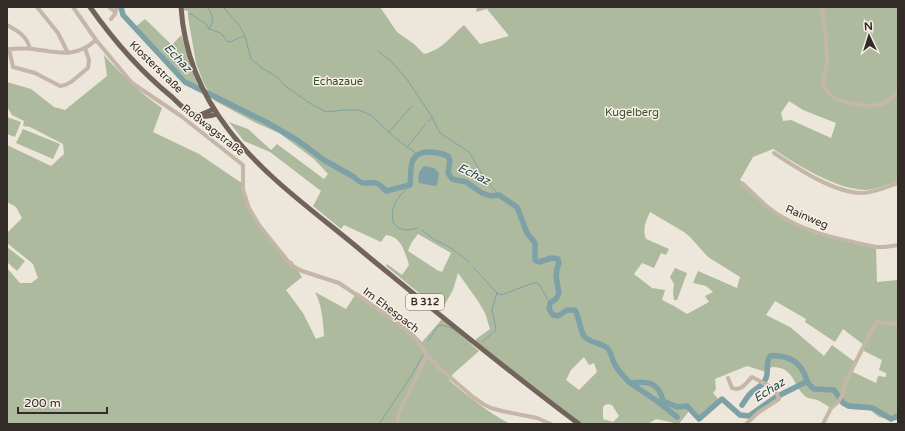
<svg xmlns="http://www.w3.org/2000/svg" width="905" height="431" font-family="'Varela Round',sans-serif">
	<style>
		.green { fill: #aeba9d; fill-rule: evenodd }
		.water { fill: #7da1a6 }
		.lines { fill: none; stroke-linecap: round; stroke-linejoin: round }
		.stream { stroke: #7da1a6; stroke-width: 1 }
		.river { stroke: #7da1a6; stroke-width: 5.5 }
		.minor { stroke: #c4b7a8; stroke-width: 4 }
		.major { stroke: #72645a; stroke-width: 5 }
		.labels { text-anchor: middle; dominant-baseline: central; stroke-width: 3; stroke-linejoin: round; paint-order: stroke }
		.shield { fill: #f6f0e6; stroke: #6d6660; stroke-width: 1 }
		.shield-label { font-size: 10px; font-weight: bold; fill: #322b27 }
		.street-label { font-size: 11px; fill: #322b27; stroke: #f6f0e6 }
		.park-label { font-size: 11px; fill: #3f4c2e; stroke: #f6f0e6 }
		.water-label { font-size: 12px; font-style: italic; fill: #23474d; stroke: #f6f0e6 }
	</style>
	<rect width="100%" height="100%" fill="#ede6da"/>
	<path class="green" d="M 178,7 L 380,7 L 397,32 L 414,44 L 424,54 C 442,50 450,37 464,25 L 480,44 L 509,36 L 487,9 L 476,12 L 477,7 L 898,7 L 898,181 C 888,184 875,190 865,190 C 835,189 798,165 773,149 L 753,157 L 740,180 L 769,208 L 814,232 L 876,247 L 877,282 L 898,280 L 898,420 L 890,420 L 879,417 L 870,410 L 848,409 L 838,402 L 831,408 C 827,406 822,402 817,400 C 815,399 811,399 808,398 C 792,389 797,367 772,367 L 766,372 L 747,366 L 715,379 L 716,389 L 713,393 L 720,401 L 699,419 L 689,411 L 679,424 C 671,422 664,421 656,419 L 648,424 L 579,424 L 476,343 L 476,339 L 490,329 L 485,313 L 478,301 L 458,273 L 453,290 L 441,311 L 386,266 L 387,264 L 402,275 L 409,265 C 405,252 401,236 386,235 L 381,242 L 344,225 L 341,229 L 313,206 L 321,191 L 270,152 L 244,141 L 229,122 L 248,129 L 271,150 L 277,144 L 324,179 L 328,174 L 314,159 L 279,133 L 256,123 L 215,101 L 204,84 L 196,63 L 188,17 L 188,11 L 181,10 ZM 789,101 L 803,110 L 836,123 L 831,138 L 791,120 L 783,121 L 781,113 ZM 650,212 L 684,232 L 690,237 L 708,257 L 740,277 L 737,288 L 698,271 L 693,283 L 706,286 L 713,292 L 705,296 L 709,302 L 687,314 L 674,306 L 662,300 L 665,290 L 652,288 L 634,274 L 642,263 L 654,268 L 661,253 L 666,255 L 669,249 L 646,239 C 642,229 646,221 650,212 ZM 418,234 L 451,253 L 442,272 L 437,270 L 408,251 C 411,242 413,241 418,234 ZM 775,301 L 806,319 L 805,322 L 835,342 L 843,329 L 864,345 L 862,350 L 882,360 L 879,370 L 886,373 L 886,377 L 878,376 L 876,383 L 851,371 L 855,362 L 832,345 L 824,356 L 790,327 L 766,315 ZM 584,357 L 589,365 L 594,363 L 597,372 L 579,390 L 566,380 L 571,370 ZM 608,404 L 612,405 L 619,416 L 613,422 L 603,419 L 603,407 L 605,405 Z
		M 145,19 L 172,45 L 181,35 L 198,86 L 190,83 L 135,27 Z
		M 104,55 C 123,76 139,92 162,108 L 153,132 L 199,154 L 240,182 L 243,182 L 249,208 L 286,260 L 292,261 L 302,277 L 286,290 L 303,313 L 316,339 L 324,336 C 323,321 322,305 315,292 L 346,309 L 357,292 L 382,310 L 386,305 L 422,342 L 442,319 L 479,351 L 453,374 L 449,380 C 468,396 487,412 510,424 L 7,424 L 7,268 L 20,283 L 31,283 L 38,278 L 33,264 L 7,243 L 7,233 L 22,218 L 16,207 L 7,202 L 7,145 L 51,166 L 64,154 L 63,144 L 30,127 L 23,126 L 24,121 L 12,115 L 7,107 L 7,82 L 31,89 L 54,107 L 65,110 L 107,76 Z
		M 7,117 L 21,122 L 15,137 L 7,134 Z
		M 23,129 L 60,144 L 53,159 L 16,143 Z
		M 7,247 L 25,261 L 17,271 L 7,262 Z
		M 675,268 L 687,273 L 677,300 L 674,300 L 673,292 L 674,284 L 670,277 Z"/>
	<path class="water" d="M 424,166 L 434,168 L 439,173 L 437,185 L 434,186 L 419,183 C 417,177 419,170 424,166 Z"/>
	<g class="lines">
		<path class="stream" d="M 207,7 C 213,15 215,20 209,29
			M 223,7 L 239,25 L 245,36 L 251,59 L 262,68 L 277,77 L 284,85 L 311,104 L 327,112 L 344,110 L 358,110 L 371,115 L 395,138 L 417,154
			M 189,13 L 206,24 L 209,29 L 221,33 L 227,41 L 230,42 L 244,36
			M 378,51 L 391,61 L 406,78 L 432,117 L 440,133 L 469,152 L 485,179 L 499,195
			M 428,122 L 432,117
			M 389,132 L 411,107
			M 408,146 L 425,125
			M 410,185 C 407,189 403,192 399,197 C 392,205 387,226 402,229 C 407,231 414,229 418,228
			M 422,230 L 435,240 L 451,248 L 469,262
			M 473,267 L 497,293 L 501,295 L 533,283 L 538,283 L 550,303
			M 428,341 L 438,326 C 449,322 463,337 471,343
			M 482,342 L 496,330 L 492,309 L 497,293
			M 379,424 L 410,378 L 423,355"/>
		<path class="river" d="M 121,7 L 123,15 L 185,82 L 266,122 L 297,140 L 324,160 L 354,177 C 364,188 369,180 378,184 C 381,185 384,189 386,191 L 410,185 C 411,179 410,164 413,160 C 419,148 438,152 448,156 L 450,161 L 448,173 L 452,179 L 466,182 L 482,193 L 491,196 L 499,195 L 517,207 L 527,233 L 535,243 L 535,260 L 539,262 L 552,258 L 558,259 L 559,263 C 554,273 557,282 559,293 L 556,299 L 550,303 L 549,309 L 553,315 L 558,316 L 567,310 L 575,310 C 579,316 580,330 584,336 C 590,343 599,342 606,347 C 611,350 612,359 614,363 C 618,371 624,377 630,383 C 646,381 659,381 663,401 L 677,407 L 687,406 L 699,419 L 722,399 L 740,415 L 749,416 L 776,397 L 806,382
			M 630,383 L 657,401 L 677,417
			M 742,405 C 745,401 748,395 752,392 C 758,387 764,385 766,378 C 769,371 765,363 770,356 C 785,355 797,359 804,373 C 808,382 806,382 814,389 L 834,390 L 843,403 L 849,406 L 873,408 L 891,419 L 898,416"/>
		<path class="minor" d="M 37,7 L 58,33 L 68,53
			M 73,7 L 96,40 L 132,83 L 181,116 L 243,165 L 243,190 L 249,208 L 259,225 L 291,265 L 302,271 L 339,283 L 395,321 L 416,339 L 427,355 L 437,366 L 473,397 L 483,404 L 491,408 L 502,411 L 537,418 L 551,424
			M 109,7 L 115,12
			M 822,7 C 824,24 827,41 827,59 C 828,67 821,77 824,86 C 829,103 870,110 884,103 C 889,101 894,95 898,91
			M 111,19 L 115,14 L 117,7
			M 7,25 C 18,31 27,36 30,49
			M 7,49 C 15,49 24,48 33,49 C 57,52 75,59 96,40
			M 9,49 L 13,67 L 35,73 L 60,86 L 65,85 L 71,82 L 88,68 L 89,60 L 85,48
			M 774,153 C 797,168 834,193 862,193 C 874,193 886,187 898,183
			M 742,183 C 751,191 760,201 769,208 C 799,232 839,239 876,247 L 885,247 L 898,245
			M 728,378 L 732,388 C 741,392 746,383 752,377 L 775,389 L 779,399 L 759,412 L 746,424
			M 397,424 L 399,413 L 427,355
			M 823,424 L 831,408 L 838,402 L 842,396 L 847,379 L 876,322 L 898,324"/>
		<path class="major" d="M 90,7 C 114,41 140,71 172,97 C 178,103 185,111 193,114 C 201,118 209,117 217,114
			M 181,7 C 184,52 201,94 228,129 C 265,178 318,214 364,253 C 435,311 506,370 579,424
			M 200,115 L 214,109"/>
	</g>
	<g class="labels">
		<rect class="shield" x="406" y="294" width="38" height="16" rx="3"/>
		<g class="shield-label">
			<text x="425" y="302">B 312</text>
		</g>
		<g class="street-label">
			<text transform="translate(156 67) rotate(44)">Klosterstraße</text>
			<text transform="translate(213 130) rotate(38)">Roßwagstraße</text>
			<text transform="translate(807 217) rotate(23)">Rainweg</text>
			<text transform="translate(391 310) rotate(37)">Im Ehespach</text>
		</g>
		<g class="park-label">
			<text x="338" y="81">Echazaue</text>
			<text x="632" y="112">Kugelberg</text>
		</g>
		<g class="water-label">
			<text transform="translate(178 58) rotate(47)">Echaz</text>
			<text transform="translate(474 174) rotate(26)">Echaz</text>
			<text transform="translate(769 390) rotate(-32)">Echaz</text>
		</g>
	</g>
	<rect width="905" height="431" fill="none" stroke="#322b27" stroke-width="16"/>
	<g transform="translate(869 36) rotate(356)" stroke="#f6f0e6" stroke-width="3" paint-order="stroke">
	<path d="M0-3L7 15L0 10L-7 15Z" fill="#322b27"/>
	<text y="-6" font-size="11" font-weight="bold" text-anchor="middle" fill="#322b27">N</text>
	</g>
	<path d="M18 407v6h89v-6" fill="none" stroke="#322b27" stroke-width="2"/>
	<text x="24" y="407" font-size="12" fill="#322b27" stroke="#f6f0e6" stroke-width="3" paint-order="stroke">200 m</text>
</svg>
